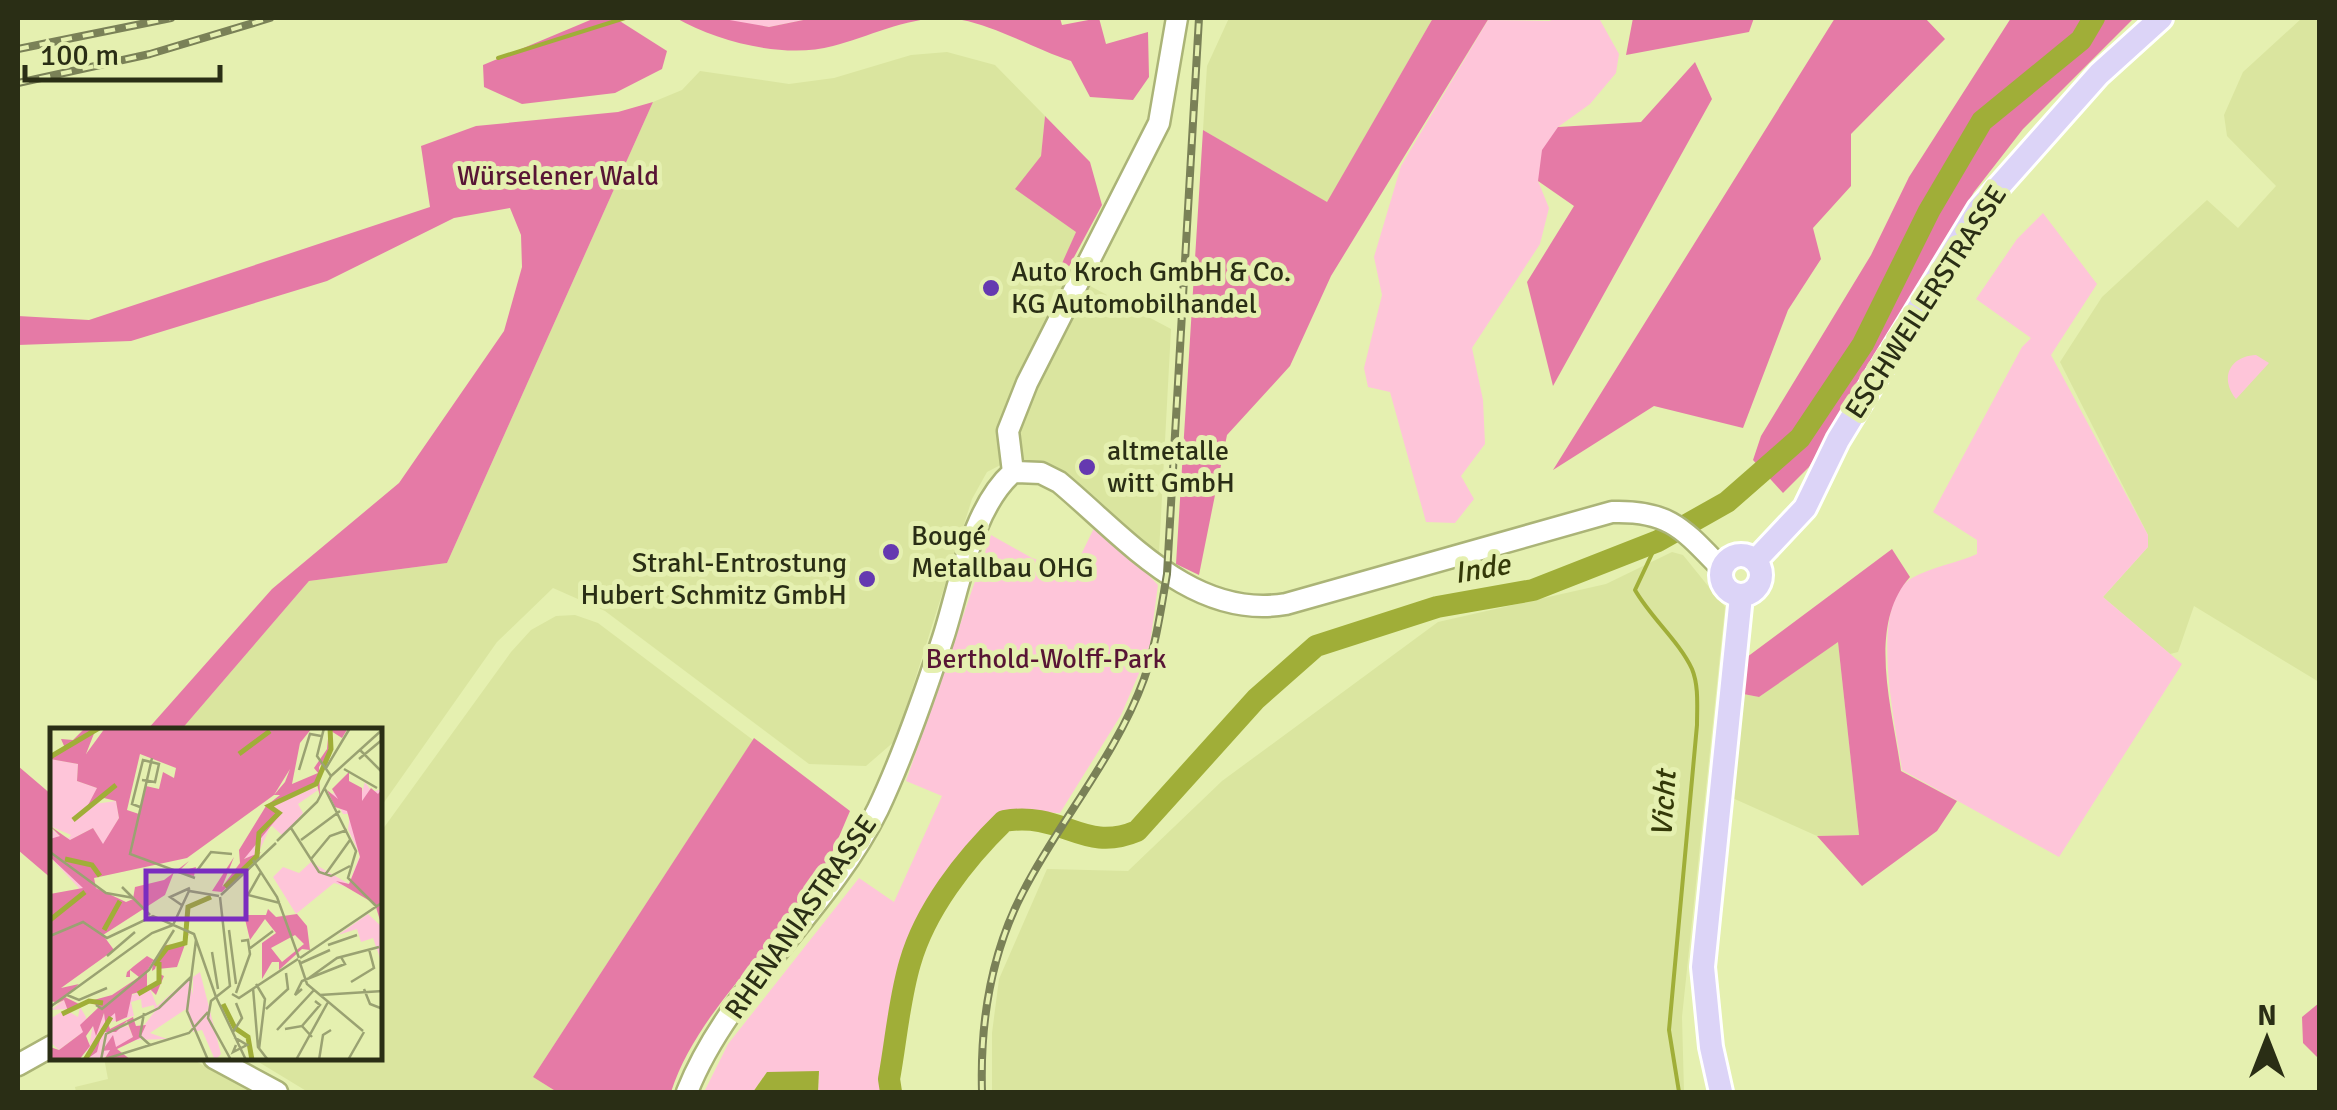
<svg xmlns="http://www.w3.org/2000/svg" width="2337" height="1110" font-family="Signika,sans-serif">
	<style>
		.built { fill: #dae59f }
		.green { fill: #fec5d9 }
		.forest { fill: #e57aa6 }
		.water { fill: #a0ae38 }
		.lines { fill: none; stroke-linecap: round; stroke-linejoin: round }
		.stream { stroke: #a0ae38; stroke-width: 4 }
		.river { stroke: #a0ae38; stroke-width: 22 }
		.secondary-casing { stroke: #abb477; stroke-width: 25 }
		.primary-casing { stroke: #fff; stroke-width: 28 }
		.secondary { stroke: #fff; stroke-width: 20 }
		.primary { stroke: #dcd4f7; stroke-width: 22 }
		.rail-casing { stroke: #7a8157; stroke-width: 8 }
		.rail { stroke: #e5f0b0; stroke-width: 4; stroke-dasharray: 11; stroke-linecap: butt }
		.poi-dot { fill: #6539b0; stroke: #e5f0b0; stroke-width: 4 }
		.labels { text-anchor: middle; dominant-baseline: central; stroke-width: 10; stroke-linejoin: round; paint-order: stroke }
		.park-label { font-size: 28px; fill: #581535; stroke: #e5f0b0 }
		.poi-label { font-size: 28px; fill: #2a2e15; stroke: #e5f0b0; text-anchor: start }
		.street-label { font-size: 28px; fill: #2a2e15; stroke: #e5f0b0 }
		.water-label { font-size: 30px; font-style: italic; fill: #343908; stroke: #e5f0b0 }
		.inset-river { fill: none; stroke: #a0ae38; stroke-width: 5 }
		.inset-road { fill: none; stroke: #9aa272; stroke-width: 2.5 }
		.view { fill: #7b2cbf; fill-opacity: 0.15; stroke: #7b2cbf; stroke-width: 5 }
		.inset-edge { fill: none; stroke: #2a2e15; stroke-width: 5 }
	</style>
	<rect width="100%" height="100%" fill="#e5f0b0"/>
	<path class="built" d="M 1229,18 L 1433,18 L 1327,203 L 1203,130 L 1207,66 Z
		M 2302,18 L 2319,18 L 2319,682 L 2194,606 L 2178,652 L 2170,654 L 2103,597 L 2148,547 L 2148,535 L 2060,362 L 2102,297 L 2207,200 L 2238,228 L 2276,186 L 2227,136 L 2224,115 L 2243,72 Z
		M 947,52 L 995,65 L 1045,116 L 1041,156 L 1076,232 L 1060,270 L 1171,329 L 1159,553 L 1041,463 L 1014,458 L 987,472 L 972,499 L 896,740 L 866,766 L 809,764 L 605,611 L 553,588 L 497,642 L 380,808 L 380,730 L 181,730 L 309,581 L 447,563 L 653,102 L 682,90 L 700,71 L 789,84 L 834,78 L 911,55 Z
		M 1672,552 L 1683,555 L 1725,607 L 1682,1017 L 1684,1092 L 992,1092 L 992,1033 L 999,979 L 1047,869 L 1128,871 L 1222,781 L 1438,622 L 1606,584 Z
		M 575,615 L 598,623 L 753,740 L 533,1077 L 557,1092 L 308,1092 L 252,1058 L 380,1058 L 380,833 L 511,652 L 531,630 L 556,616 Z
		M 1838,641 L 1859,835 L 1817,836 L 1728,796 L 1738,693 L 1759,697 Z
		M 104,1058 L 190,1058 L 252,1092 L 76,1092 L 75,1087 L 108,1079 Z"/>
	<path class="green" d="M 718,18 L 813,18 L 769,27 L 715,20 Z
		M 1557,18 L 1600,20 L 1619,54 L 1616,73 L 1590,104 L 1558,127 L 1538,181 L 1549,208 L 1540,244 L 1472,348 L 1483,400 L 1485,444 L 1461,476 L 1474,499 L 1455,523 L 1426,522 L 1390,392 L 1368,387 L 1364,368 L 1382,295 L 1374,257 L 1401,166 L 1488,20 L 1549,21 Z
		M 2043,213 L 2097,284 L 2051,355 L 2148,535 L 2148,547 L 2103,597 L 2182,664 L 2059,857 L 1902,770 C 1896,726 1867,604 1912,578 C 1931,567 1957,563 1977,554 L 1977,540 L 1933,512 L 2022,347 L 2031,338 L 1976,299 L 2017,239 Z
		M 2256,355 L 2269,363 L 2236,399 C 2219,378 2230,356 2256,355 Z
		M 1097,522 L 1158,585 L 1150,644 L 1140,671 L 1121,715 L 1060,813 L 1015,812 L 992,821 L 934,892 L 914,932 L 900,985 L 885,1092 L 818,1092 L 819,1072 L 767,1072 L 753,1092 L 704,1092 L 728,1044 L 859,878 L 894,902 L 942,796 L 906,781 L 991,535 L 1032,558 L 1073,571 Z"/>
	<path class="forest" d="M 595,18 L 615,18 L 667,51 L 662,69 L 615,93 L 522,104 L 484,87 L 483,65 Z
		M 676,18 L 718,18 L 769,27 L 813,18 L 1060,18 L 1062,25 L 1099,18 L 1106,44 L 1148,32 L 1149,77 L 1133,100 L 1090,97 L 1071,61 C 1038,50 995,26 962,20 C 919,11 873,36 833,46 C 785,59 718,42 676,18 Z
		M 1433,18 L 1489,18 L 1331,276 L 1290,366 L 1227,435 L 1199,575 L 1176,564 L 1203,130 L 1327,202 Z
		M 1633,18 L 1754,18 L 1749,32 L 1626,55 Z
		M 1835,18 L 1925,18 L 1945,39 L 1851,134 L 1851,186 L 1813,228 L 1821,259 L 1788,310 L 1743,428 L 1654,406 L 1553,470 Z
		M 2011,18 L 2134,18 L 2023,129 L 1974,192 L 1809,467 L 1783,493 L 1753,460 L 1761,436 L 1871,255 L 1909,177 Z
		M 1695,62 L 1712,99 L 1553,386 L 1527,282 L 1574,206 L 1538,181 L 1542,150 L 1558,127 L 1641,122 Z
		M 653,102 L 447,563 L 309,581 L 181,730 L 147,730 L 272,589 L 399,483 L 504,331 L 522,267 L 521,235 L 510,208 L 454,218 L 327,281 L 131,341 L 18,345 L 18,316 L 89,320 L 430,207 L 421,146 L 476,126 L 618,112 Z
		M 1045,116 L 1090,162 L 1102,205 L 1065,274 L 1059,270 L 1076,232 L 1015,189 L 1041,156 Z
		M 1892,549 L 1910,577 C 1866,626 1893,711 1901,771 L 1957,801 L 1937,831 L 1862,886 L 1817,836 L 1859,835 L 1838,642 L 1759,697 L 1738,693 L 1743,660 Z
		M 754,738 L 850,811 C 840,834 830,860 817,881 C 771,951 697,1012 671,1092 L 557,1092 L 533,1077 Z
		M 18,766 L 52,795 L 52,879 L 18,850 Z
		M 2319,1003 L 2319,1059 L 2303,1043 L 2302,1017 Z"/>
	<path class="water" d="M 819,1071 L 818,1092 L 753,1092 L 767,1072 Z"/>
	<g class="lines">
		<path class="stream" d="M 498,58 L 625,18
			M 1658,541 L 1635,590 C 1651,618 1679,641 1692,669 C 1699,686 1697,707 1697,725 L 1669,1030 L 1679,1092"/>
		<path class="river" d="M 891,1092 L 889,1079 C 896,1041 899,1000 910,963 C 925,910 965,859 1004,821 C 1064,811 1083,854 1137,831 L 1256,699 L 1316,646 L 1437,607 L 1533,590 L 1658,541 L 1727,502 L 1800,438 L 1863,344 L 1929,211 L 1982,121 L 2081,40 L 2094,18"/>
		<defs>
			<path id="secondary" d="M 1013,472 L 1041,473 L 1059,482 C 1125,537 1192,620 1286,604 L 1612,512 C 1670,510 1684,530 1722,569
				M 1013,472 L 1008,431 L 1027,383 L 1159,123 L 1177,18
				M 214,1058 L 277,1092
				M 18,1065 L 52,1046
				M 687,1092 C 729,986 828,911 878,809 C 904,754 924,696 943,638 C 960,586 971,509 1013,472"/>
			<path id="primary" d="M1721 575a20 20 0 1 1 40 0a20 20 0 1 1-40 0Z
				M 1755,561 L 1805,508 L 1838,440 L 1979,209 L 2099,74 L 2161,18
				M 1721,1092 L 1711,1047 L 1703,967 L 1741,596"/>
		</defs>
		<use href="#secondary" class="secondary-casing"/>
		<use href="#primary" class="primary-casing"/>
		<use href="#secondary" class="secondary"/>
		<use href="#primary" class="primary"/>
		<defs>
			<path id="rail" d="M 18,49 L 171,18
				M 18,83 L 150,54 L 270,18
				M 982,1092 C 980,1024 991,953 1023,892 C 1060,820 1116,756 1144,679 C 1156,645 1161,609 1167,574 L 1199,18"/>
		</defs>
		<use href="#rail" class="rail-casing"/>
		<use href="#rail" class="rail"/>
	</g>
	<g class="poi-dot">
		<circle cx="991" cy="288" r="10"/>
		<circle cx="1087" cy="467" r="10"/>
		<circle cx="891" cy="552" r="10"/>
		<circle cx="867" cy="579" r="10"/>
	</g>
	<g class="labels">
		<g class="park-label">
			<text x="558" y="176">Würselener Wald</text>
			<text x="1046" y="659">Berthold-Wolff-Park</text>
		</g>
		<g class="poi-label">
			<text x="1011" y="272">Auto Kroch GmbH &amp; Co.<tspan x="1011" dy="32">KG Automobilhandel</tspan></text>
			<text x="1107" y="451">altmetalle<tspan x="1107" dy="32">witt GmbH</tspan></text>
			<text x="911" y="536">Bougé<tspan x="911" dy="32">Metallbau OHG</tspan></text>
			<text x="847" y="563" text-anchor="end">Strahl-Entrostung<tspan x="847" dy="32">Hubert Schmitz GmbH</tspan></text>
		</g>
		<g class="street-label">
			<text transform="translate(1926 302) rotate(-57)">ESCHWEILERSTRASSE</text>
			<text transform="translate(801 917) rotate(-55)">RHENANIASTRASSE</text>
		</g>
		<g class="water-label">
			<text transform="translate(1482 569) rotate(-10)">Inde</text>
			<text transform="translate(1664 804) rotate(-86)">Vicht</text>
		</g>
	</g>
	<g transform="translate(50 728)">
		<rect width="332" height="332" fill="#e5f0b0"/>
		<path d="M 0,31 L 28,36 L 27,53 L 47,60 L 44,76 L 66,73 L 69,90 L 53,117 L 43,100 L 20,112 L 42,130 L 43,158 L 8,188 L 29,160 L 0,129 L 0,100 L 10,108 L 19,110 L 21,107 L 0,98 ZM 315,54 L 322,64 L 332,61 L 310,163 L 284,155 L 246,186 L 223,149 L 233,139 L 249,145 L 261,134 L 299,156 L 310,127 L 298,101 L 300,86 L 293,86 L 282,65 L 310,71 ZM 264,60 L 268,62 L 248,76 L 253,85 L 233,108 L 221,97 L 208,126 L 193,131 L 208,106 L 229,88 L 222,78 ZM 318,186 L 332,199 L 332,236 L 323,210 L 311,214 L 307,201 L 288,207 ZM 150,244 L 171,326 L 165,332 L 152,302 L 143,304 L 136,281 L 100,305 L 117,311 L 83,312 L 105,283 L 104,277 L 92,280 L 91,271 L 81,274 L 84,288 L 57,295 L 53,304 L 78,298 L 83,309 L 50,332 L 39,332 L 36,320 L 29,329 L 22,312 L 9,322 L 0,314 L 0,291 L 16,281 L 1,282 L 14,272 L 18,283 L 28,289 L 30,279 L 36,289 L 34,304 L 23,311 L 39,318 L 43,297 L 46,302 L 54,286 L 61,290 L 57,280 L 63,284 L 70,271 L 100,261 L 107,278 L 139,250 L 143,267 L 143,249 Z" fill="#fec5d9"/>
		<path d="M 35,0 L 45,3 L 36,26 L 55,0 L 262,0 L 250,15 L 242,56 L 268,45 L 264,40 L 277,21 L 279,0 L 298,0 L 292,10 L 281,3 L 282,21 L 269,39 L 270,69 L 267,56 L 222,77 L 229,88 L 194,131 L 211,124 L 172,164 L 162,163 L 184,129 L 172,159 L 190,135 L 189,122 L 216,78 L 230,67 L 224,67 L 235,54 L 240,41 L 224,67 L 137,130 L 44,150 L 46,160 L 76,174 L 83,171 L 85,159 L 114,152 L 139,133 L 128,144 L 146,139 L 144,148 L 124,144 L 115,167 L 53,207 L 64,222 L 11,260 L 29,256 L 15,269 L 29,276 L 62,267 L 89,249 L 80,242 L 80,249 L 76,249 L 77,244 L 84,238 L 97,228 L 104,232 L 116,217 L 132,216 L 139,205 L 127,239 L 108,241 L 107,235 L 105,241 L 102,243 L 103,233 L 97,243 L 97,259 L 109,254 L 107,245 L 114,248 L 106,267 L 100,261 L 82,266 L 77,289 L 66,294 L 65,285 L 57,292 L 60,301 L 83,289 L 86,298 L 96,297 L 90,310 L 67,321 L 81,332 L 54,332 L 60,322 L 52,323 L 63,307 L 66,319 L 83,309 L 77,293 L 66,304 L 52,304 L 47,324 L 37,331 L 47,309 L 56,300 L 54,285 L 46,308 L 43,298 L 36,308 L 40,318 L 29,332 L 0,332 L 0,319 L 9,322 L 33,304 L 30,297 L 49,279 L 41,274 L 18,283 L 14,272 L 0,279 L 5,274 L 0,273 L 0,166 L 33,160 L 0,129 L 0,111 L 10,108 L 0,98 L 20,112 L 43,100 L 53,116 L 69,90 L 66,73 L 54,70 L 37,79 L 47,60 L 27,53 L 28,36 L 0,31 L 15,20 L 11,11 L 23,12 ZM 90,26 L 126,40 L 124,50 L 113,44 L 109,61 L 96,58 L 89,86 L 77,82 ZM 299,44 L 299,53 L 312,60 L 312,73 L 321,60 L 328,66 L 332,61 L 332,199 L 325,176 L 286,153 L 299,156 L 310,129 L 297,83 L 285,79 L 277,62 L 288,71 L 282,61 ZM 218,181 L 226,189 L 247,186 L 257,198 L 260,222 L 252,221 L 229,242 L 229,234 L 222,234 L 212,251 L 212,215 L 226,205 L 215,191 L 200,212 L 194,187 L 216,187 ZM 245,207 L 254,216 L 232,234 L 221,220 Z" fill="#e57aa6" fill-rule="evenodd"/>
		<path class="inset-river" d="M 189,26 L 220,3M 0,29 L 49,0M 23,92 L 66,57M 15,131 L 42,137 L 50,148M 175,159 L 207,128 L 209,105 L 229,85 L 219,78 L 266,56 L 281,21 L 280,0M 0,192 L 35,164M 54,202 L 70,173M 104,237 L 117,220 L 135,215 L 138,179 L 161,169M 88,266 L 109,254 L 109,234M 173,276 L 185,300 L 198,309 L 202,332M 12,286 L 39,273 L 53,275M 35,332 L 61,289"/>
		<path class="inset-road" d="M 274,0 L 267,28 L 281,48M 310,22 L 333,45M 102,30 L 80,126 L 145,150M 309,31 L 333,11M 276,40 L 300,0M 294,41 L 327,60M 249,42 L 260,6 L 271,8M 92,52 L 105,54 L 109,36 L 101,34M 275,61 L 306,123 L 298,150 L 326,178M 90,79 L 82,76 L 93,32 L 101,34M 241,100 L 269,144 L 281,148 L 300,138M 251,112 L 290,83M 227,113 L 267,74 L 281,48 L 333,1M 0,124 L 56,165 L 84,170M 261,131 L 280,108 L 297,102M 203,132 L 227,169 L 249,230M 146,144 L 161,124 L 182,126M 211,144 L 198,167 L 230,175M 275,147 L 300,112M 72,159 L 100,187M 171,167 L 226,115M 170,169 L 180,258 L 161,273 L 158,290 L 181,332M 133,178 L 120,169 L 140,160M 123,197 L 139,163 L 169,168M 179,202 L 186,256M 0,208 L 33,194 L 57,210 L 103,188 L 144,206 L 166,269M 146,212 L 137,283 L 158,332M 278,217 L 307,207M 199,221 L 223,203M 162,224 L 168,261M 57,228 L 85,204M 250,230 L 333,174M 249,232 L 257,256 L 313,303M 251,235 L 280,222M 259,250 L 287,230 L 329,219M 301,254 L 324,240 L 319,221M 206,256 L 215,271 L 209,321M 203,260 L 208,319 L 218,332M 252,261 L 245,267 L 252,253 L 295,236 L 291,229M 314,261 L 320,276 L 333,281M 186,265 L 200,226 L 198,212 L 191,213M 182,266 L 189,270 L 248,231M 17,267 L 29,272 L 57,260M 270,267 L 333,263M 166,269 L 196,332M 46,277 L 52,281 L 99,242 L 124,202M 0,279 L 102,205 L 123,197M 216,281 L 238,261 L 236,245M 94,285 L 90,308 L 100,317M 252,298 L 270,277 L 265,273M 235,301 L 252,298 L 262,309M 227,302 L 264,262M 183,304 L 192,290 L 186,275M 184,309 L 197,317 L 183,324 L 186,317M 51,332 L 56,306 L 109,280 L 141,249M 52,332 L 139,305 L 158,284M 246,332 L 278,274M 269,332 L 273,307 L 281,302M 298,332 L 314,304"/>
		<path class="view" d="M 96,143 L 196,143 L 196,191 L 96,191 Z"/>
		<rect width="332" height="332" class="inset-edge"/>
	</g>
	<rect width="2337" height="1110" fill="none" stroke="#2a2e15" stroke-width="40"/>
	<g transform="translate(2267 1040)" stroke="#e5f0b0" stroke-width="8" paint-order="stroke">
	<path d="M0-8L18 38L0 25L-18 38Z" fill="#2a2e15"/>
	<text y="-15" font-size="28" font-weight="bold" text-anchor="middle" fill="#2a2e15">N</text>
	</g>
	<path d="M25 65v15h195v-15" fill="none" stroke="#2a2e15" stroke-width="5"/>
	<text x="40" y="65" font-size="30" fill="#2a2e15" stroke="#e5f0b0" stroke-width="8" paint-order="stroke">100 m</text>
</svg>
